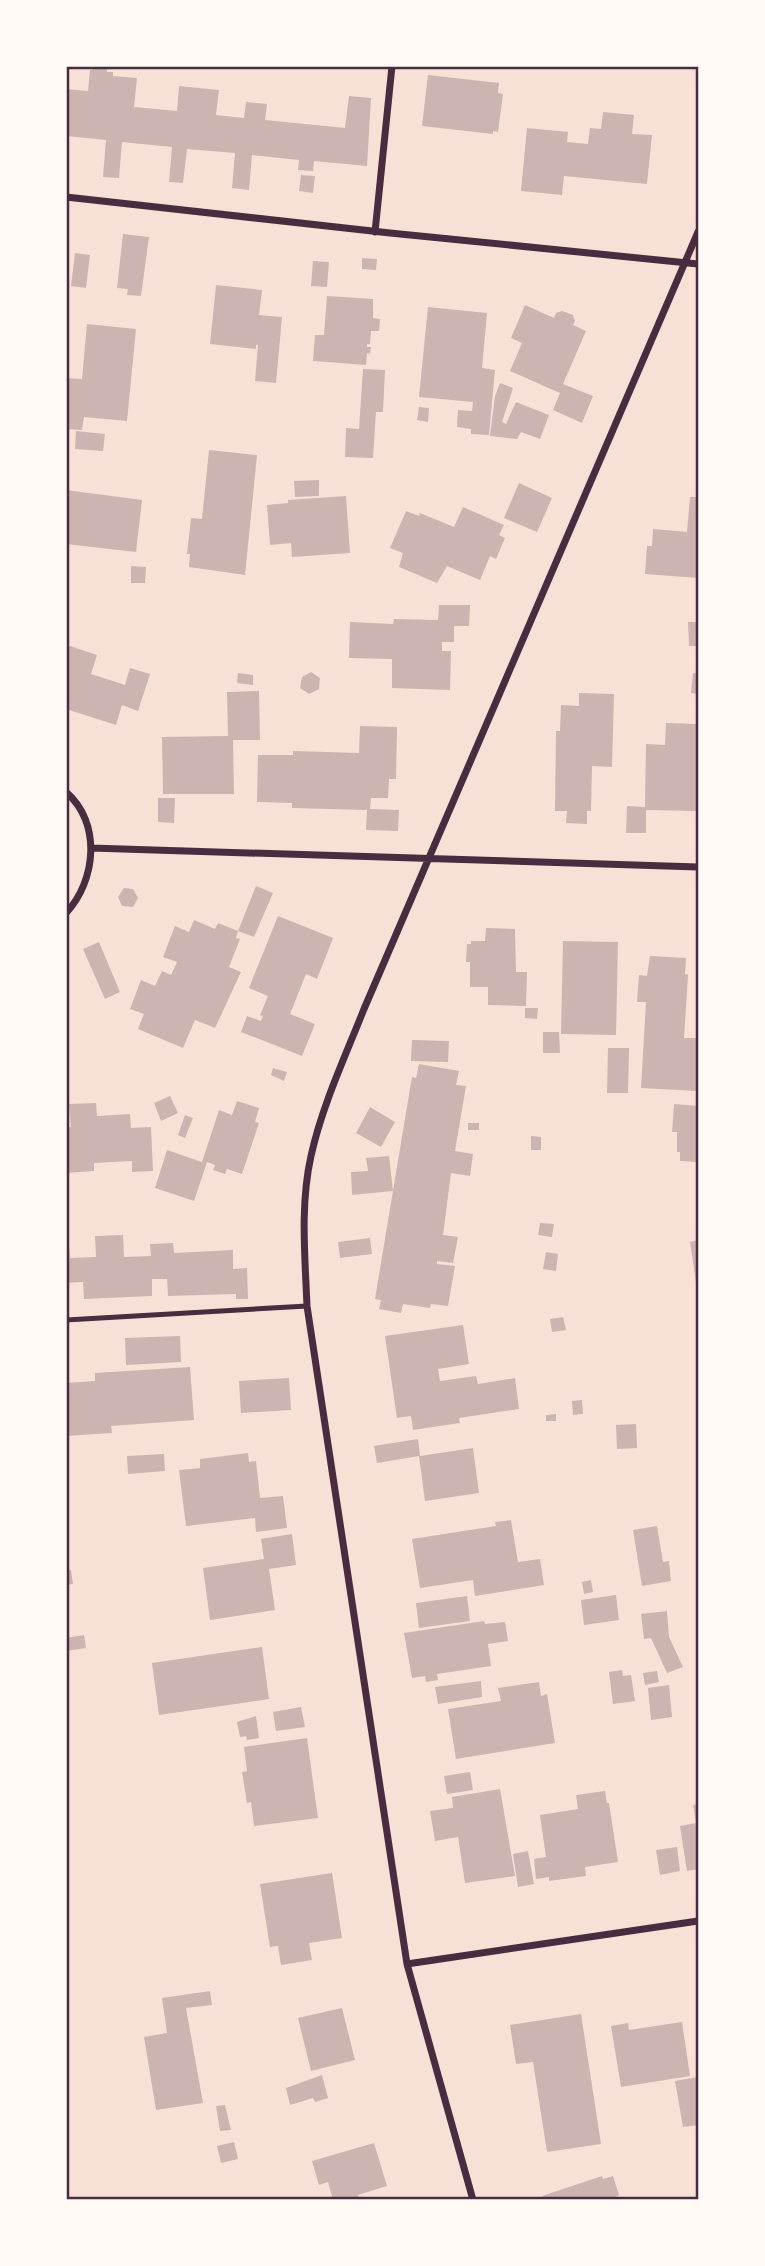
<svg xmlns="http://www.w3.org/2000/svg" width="765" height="2266" font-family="'PT Sans',sans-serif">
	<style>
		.building { fill: #ccb4b1 }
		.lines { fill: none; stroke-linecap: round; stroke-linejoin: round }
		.service { stroke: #4a2c40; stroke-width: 5 }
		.minor { stroke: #4a2c40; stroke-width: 7 }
		.neatline { fill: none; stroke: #4a2c40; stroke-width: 2.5 }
	</style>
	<rect width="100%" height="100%" fill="#f7e1d7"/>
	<path class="building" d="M 94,66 L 107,66 L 107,72 L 113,72 L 113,76 L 137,78 L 134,107 L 177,111 L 179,86 L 219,90 L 216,115 L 244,118 L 246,102 L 267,104 L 265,120 L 345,128 L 349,96 L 371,98 L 367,166 L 314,161 L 313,171 L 298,170 L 299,160 L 252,155 L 249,190 L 232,188 L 235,153 L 187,149 L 183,183 L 169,182 L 172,147 L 122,142 L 119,178 L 103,177 L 106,140 L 66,136 L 66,89 L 88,91 L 90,70 L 93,70 Z
		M 428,75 L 499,83 L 498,93 L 503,94 L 498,132 L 493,131 L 493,134 L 422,126 Z
		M 603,112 L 634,115 L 632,134 L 652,135 L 647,184 L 564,176 L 562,195 L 521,191 L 527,128 L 568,132 L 567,142 L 588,144 L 590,128 L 601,129 Z
		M 301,175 L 315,176 L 313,193 L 299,191 Z
		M 123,234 L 149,237 L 141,296 L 127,295 L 128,289 L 117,288 Z
		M 75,253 L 90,255 L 86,288 L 71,286 Z
		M 362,258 L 377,259 L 376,270 L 362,269 Z
		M 313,261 L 329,262 L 327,287 L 311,286 Z
		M 216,285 L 262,290 L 259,315 L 282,317 L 276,383 L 255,381 L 258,345 L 256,345 L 256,349 L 210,344 Z
		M 327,296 L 373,299 L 373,318 L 380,319 L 379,331 L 371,331 L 370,344 L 367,344 L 367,347 L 371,347 L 370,354 L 367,353 L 366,365 L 313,361 L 315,335 L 324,335 Z
		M 525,305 L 554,318 L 556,313 L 562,311 L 573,315 L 575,321 L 573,325 L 586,331 L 563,384 L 593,396 L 582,423 L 553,410 L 560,393 L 510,371 L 522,343 L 511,338 Z
		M 428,307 L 487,313 L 482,368 L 495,370 L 489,435 L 471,434 L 471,429 L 457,427 L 458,410 L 472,411 L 473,402 L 419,397 Z
		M 87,324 L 136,329 L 127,421 L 84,417 L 82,430 L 66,429 L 66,378 L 82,379 Z
		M 363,369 L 385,370 L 383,412 L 376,412 L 373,458 L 345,457 L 346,428 L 359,429 Z
		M 500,383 L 513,388 L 502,422 L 506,424 L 516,402 L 549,415 L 540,439 L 521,432 L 517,439 L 490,436 L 495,396 Z
		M 419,407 L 429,408 L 428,422 L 417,420 Z
		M 76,431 L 105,434 L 103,451 L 75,449 Z
		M 209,450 L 257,455 L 245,575 L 189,567 L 190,554 L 187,554 L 191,518 L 202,519 Z
		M 319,480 L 319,496 L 295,497 L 294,481 Z
		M 519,483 L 552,498 L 537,532 L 504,518 Z
		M 66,490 L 142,500 L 136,552 L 66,544 Z
		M 346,496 L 350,553 L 292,557 L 291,543 L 270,545 L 267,505 L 288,503 L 288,500 Z
		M 690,497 L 698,497 L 698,578 L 645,574 L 647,546 L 652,546 L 653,529 L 687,532 Z
		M 463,507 L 504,525 L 499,535 L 505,538 L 496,559 L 490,556 L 480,580 L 447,566 L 437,583 L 399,567 L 403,553 L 390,548 L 406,511 L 419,516 L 420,513 L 454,527 Z
		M 131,566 L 146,567 L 145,583 L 131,583 Z
		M 439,605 L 470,605 L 469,626 L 454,626 L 454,642 L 442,642 L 442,651 L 451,651 L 450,690 L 392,688 L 392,659 L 349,658 L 350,622 L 393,624 L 394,619 L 438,620 Z
		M 688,622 L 698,622 L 698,646 L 689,646 Z
		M 67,645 L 97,655 L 91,674 L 125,685 L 130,668 L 150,674 L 138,711 L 122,705 L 116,725 L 66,709 Z
		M 311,672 L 320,678 L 319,689 L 309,694 L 300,688 L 302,677 Z
		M 238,673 L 253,675 L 253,685 L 237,683 Z
		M 693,673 L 698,673 L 698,694 L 691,693 Z
		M 259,691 L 260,740 L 233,740 L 234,794 L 163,794 L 162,737 L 228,736 L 227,692 Z
		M 579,693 L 614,694 L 612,767 L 592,766 L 591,811 L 587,811 L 587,824 L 566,823 L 567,811 L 555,811 L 556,731 L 560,731 L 561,705 L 579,706 Z
		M 666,723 L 696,724 L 696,811 L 646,810 L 646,833 L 626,833 L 627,806 L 645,807 L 646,744 L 665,745 Z
		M 360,726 L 397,727 L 396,779 L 389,779 L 388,798 L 371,798 L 370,809 L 399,810 L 398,831 L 366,830 L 367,810 L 292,808 L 292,803 L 257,802 L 258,755 L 293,755 L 293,751 L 359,753 Z
		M 158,798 L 175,798 L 174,823 L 158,822 Z
		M 256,886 L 273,893 L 254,937 L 238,931 Z
		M 124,888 L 133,889 L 138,898 L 133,907 L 122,906 L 118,897 Z
		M 278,916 L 333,938 L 317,979 L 306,974 L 290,1014 L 315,1024 L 302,1056 L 241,1032 L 247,1016 L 261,1021 L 263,1016 L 260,1015 L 268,996 L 249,988 Z
		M 194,920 L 215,929 L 218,923 L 238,931 L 236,938 L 240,939 L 229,967 L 241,972 L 215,1028 L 195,1020 L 183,1048 L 138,1029 L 144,1014 L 130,1009 L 141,980 L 155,986 L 162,971 L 171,975 L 177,962 L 163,957 L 175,926 L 189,932 Z
		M 486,928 L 515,929 L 516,972 L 527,972 L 526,1006 L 488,1005 L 488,987 L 470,987 L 470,962 L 466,962 L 467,944 L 471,944 L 471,941 L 485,941 Z
		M 563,941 L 618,942 L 616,1035 L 561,1034 Z
		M 99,942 L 120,992 L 105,999 L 83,949 Z
		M 650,956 L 686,958 L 685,974 L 688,975 L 684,1038 L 698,1038 L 696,1091 L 641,1088 L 646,1002 L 637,1002 L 639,975 L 647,976 Z
		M 525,1008 L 538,1008 L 537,1019 L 525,1018 Z
		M 543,1032 L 559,1032 L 560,1053 L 543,1053 Z
		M 412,1040 L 449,1041 L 448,1062 L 411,1061 Z
		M 608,1048 L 629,1048 L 628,1093 L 607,1093 Z
		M 419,1064 L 459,1071 L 456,1085 L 466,1086 L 455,1151 L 473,1154 L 470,1176 L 451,1173 L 443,1235 L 458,1237 L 453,1263 L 437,1261 L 437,1264 L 455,1266 L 448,1306 L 431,1304 L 430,1308 L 403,1304 L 401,1313 L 379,1309 L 381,1300 L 375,1299 L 412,1077 L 416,1078 Z
		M 273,1068 L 287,1072 L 284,1081 L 271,1075 Z
		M 170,1096 L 178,1113 L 161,1121 L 154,1103 Z
		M 237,1101 L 259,1108 L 255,1122 L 259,1123 L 242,1174 L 227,1169 L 225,1174 L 213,1170 L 215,1165 L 207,1162 L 194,1201 L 155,1188 L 167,1150 L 202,1162 L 219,1110 L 232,1115 Z
		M 96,1103 L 97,1116 L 130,1114 L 131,1128 L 151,1127 L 153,1171 L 132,1172 L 132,1161 L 94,1163 L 94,1171 L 66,1173 L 66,1128 L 71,1127 L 69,1104 Z
		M 674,1104 L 698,1106 L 698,1162 L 680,1161 L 680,1152 L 677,1152 L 677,1132 L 672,1132 Z
		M 370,1107 L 395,1122 L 381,1147 L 356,1133 Z
		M 185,1115 L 193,1118 L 185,1138 L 178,1135 Z
		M 468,1123 L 479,1123 L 479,1130 L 468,1130 Z
		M 531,1136 L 541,1137 L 541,1150 L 531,1150 Z
		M 389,1156 L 393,1191 L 352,1195 L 351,1172 L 368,1171 L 366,1158 Z
		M 540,1223 L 554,1224 L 552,1237 L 538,1235 Z
		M 123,1235 L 124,1257 L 151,1256 L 150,1244 L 173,1243 L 174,1253 L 233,1250 L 233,1269 L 247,1268 L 248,1299 L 236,1299 L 236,1294 L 168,1296 L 167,1279 L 152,1279 L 152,1296 L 84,1299 L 83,1282 L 66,1283 L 66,1247 L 69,1247 L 70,1258 L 96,1257 L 95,1236 Z
		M 370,1238 L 372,1254 L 340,1258 L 338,1242 Z
		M 698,1240 L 698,1288 L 697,1289 L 690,1242 Z
		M 546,1252 L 558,1254 L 556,1271 L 543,1269 Z
		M 563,1317 L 566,1330 L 552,1332 L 550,1319 Z
		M 463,1325 L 469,1364 L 438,1369 L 440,1381 L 476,1376 L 478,1384 L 515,1378 L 519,1409 L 459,1418 L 460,1423 L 413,1430 L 411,1416 L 397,1418 L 385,1336 Z
		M 180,1336 L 181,1362 L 126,1365 L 125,1338 Z
		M 190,1367 L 194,1420 L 111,1426 L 112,1433 L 66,1436 L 66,1383 L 95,1381 L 95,1373 Z
		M 289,1378 L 291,1410 L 241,1413 L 239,1381 Z
		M 582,1400 L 583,1414 L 573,1415 L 572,1401 Z
		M 556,1414 L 556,1421 L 546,1421 L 546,1415 Z
		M 636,1424 L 637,1448 L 617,1449 L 616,1425 Z
		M 418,1439 L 420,1456 L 473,1448 L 479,1493 L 425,1501 L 419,1456 L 377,1463 L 374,1446 Z
		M 248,1453 L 249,1462 L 256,1461 L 260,1498 L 283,1496 L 287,1528 L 256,1532 L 255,1518 L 186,1526 L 179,1470 L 200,1468 L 200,1459 Z
		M 164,1454 L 165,1471 L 128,1474 L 127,1456 Z
		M 511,1520 L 518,1562 L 540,1559 L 544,1585 L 475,1596 L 473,1580 L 420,1588 L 412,1539 L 496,1526 L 495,1522 Z
		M 657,1526 L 663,1562 L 669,1561 L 671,1581 L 642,1586 L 633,1530 Z
		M 292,1534 L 296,1565 L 269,1569 L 275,1610 L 210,1620 L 203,1568 L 264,1559 L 261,1539 Z
		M 71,1570 L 73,1584 L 66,1585 L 66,1571 Z
		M 591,1580 L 593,1592 L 584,1594 L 582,1582 Z
		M 616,1595 L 619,1620 L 584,1625 L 581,1600 Z
		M 467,1596 L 470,1621 L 419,1628 L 416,1603 Z
		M 667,1611 L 669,1637 L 683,1667 L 667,1673 L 651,1638 L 644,1639 L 641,1614 Z
		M 484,1621 L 485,1624 L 505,1622 L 508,1641 L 488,1644 L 491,1666 L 437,1674 L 438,1680 L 426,1682 L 425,1676 L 412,1678 L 404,1633 Z
		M 84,1635 L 86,1648 L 66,1651 L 66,1638 Z
		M 262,1647 L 269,1699 L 159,1715 L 152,1663 Z
		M 622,1670 L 623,1676 L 631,1675 L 635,1701 L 613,1704 L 609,1672 Z
		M 657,1671 L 659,1682 L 645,1685 L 643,1673 Z
		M 481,1681 L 482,1697 L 438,1704 L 435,1687 Z
		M 539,1682 L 541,1696 L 547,1694 L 555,1743 L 456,1759 L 448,1709 L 501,1701 L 498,1688 Z
		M 669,1685 L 672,1717 L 651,1720 L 648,1688 Z
		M 301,1707 L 305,1727 L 276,1731 L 273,1712 Z
		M 256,1716 L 259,1738 L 247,1740 L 246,1736 L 240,1737 L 237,1722 Z
		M 307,1738 L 318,1818 L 254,1826 L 251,1802 L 247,1803 L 242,1772 L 247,1771 L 244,1747 Z
		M 470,1772 L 473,1790 L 447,1794 L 444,1776 Z
		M 500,1789 L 515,1876 L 465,1883 L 458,1837 L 435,1841 L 430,1811 L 453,1808 L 452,1797 Z
		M 605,1791 L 607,1803 L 609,1803 L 618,1862 L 585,1867 L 586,1876 L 549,1881 L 549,1877 L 536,1879 L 534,1859 L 546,1857 L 540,1815 L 578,1809 L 576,1795 Z
		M 698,1804 L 698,1869 L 687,1871 L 680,1826 L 696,1823 L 693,1805 Z
		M 677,1847 L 680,1871 L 660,1875 L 656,1850 Z
		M 528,1851 L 534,1884 L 518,1887 L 513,1854 Z
		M 332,1873 L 342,1938 L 309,1943 L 312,1960 L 281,1965 L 278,1946 L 270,1947 L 260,1884 Z
		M 210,1991 L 212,2005 L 186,2008 L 203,2103 L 156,2110 L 144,2037 L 167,2033 L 162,1998 Z
		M 342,2008 L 355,2060 L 311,2071 L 298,2018 Z
		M 581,2014 L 601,2144 L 547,2152 L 533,2062 L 516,2064 L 510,2025 Z
		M 682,2022 L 690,2076 L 621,2087 L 611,2026 L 628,2023 L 629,2030 Z
		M 322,2075 L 328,2098 L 315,2102 L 313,2098 L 290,2105 L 286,2088 Z
		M 698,2077 L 698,2125 L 683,2127 L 675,2081 Z
		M 225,2105 L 231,2130 L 220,2131 L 216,2106 Z
		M 234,2142 L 238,2159 L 221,2163 L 217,2146 Z
		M 374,2143 L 387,2186 L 358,2195 L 360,2200 L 333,2200 L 328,2182 L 319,2185 L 312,2161 Z
		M 602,2176 L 603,2179 L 613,2176 L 619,2195 L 610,2200 L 544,2200 L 542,2196 Z"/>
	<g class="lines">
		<path class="service" d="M 66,1320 L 307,1306"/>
		<path class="minor" d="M 66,197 L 390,233 L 698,264
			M 375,232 L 392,66
			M 66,792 C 102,823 96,881 66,913
			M 91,848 L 698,867
			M 407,1964 L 698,1921
			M 473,2200 L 407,1964 L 307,1306 C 305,1256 300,1205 311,1156 C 322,1106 345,1057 364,1009 L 698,232"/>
	</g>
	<rect width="765" height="2266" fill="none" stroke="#fffaf5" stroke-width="136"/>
	<rect x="68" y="68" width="629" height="2130" class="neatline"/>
</svg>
